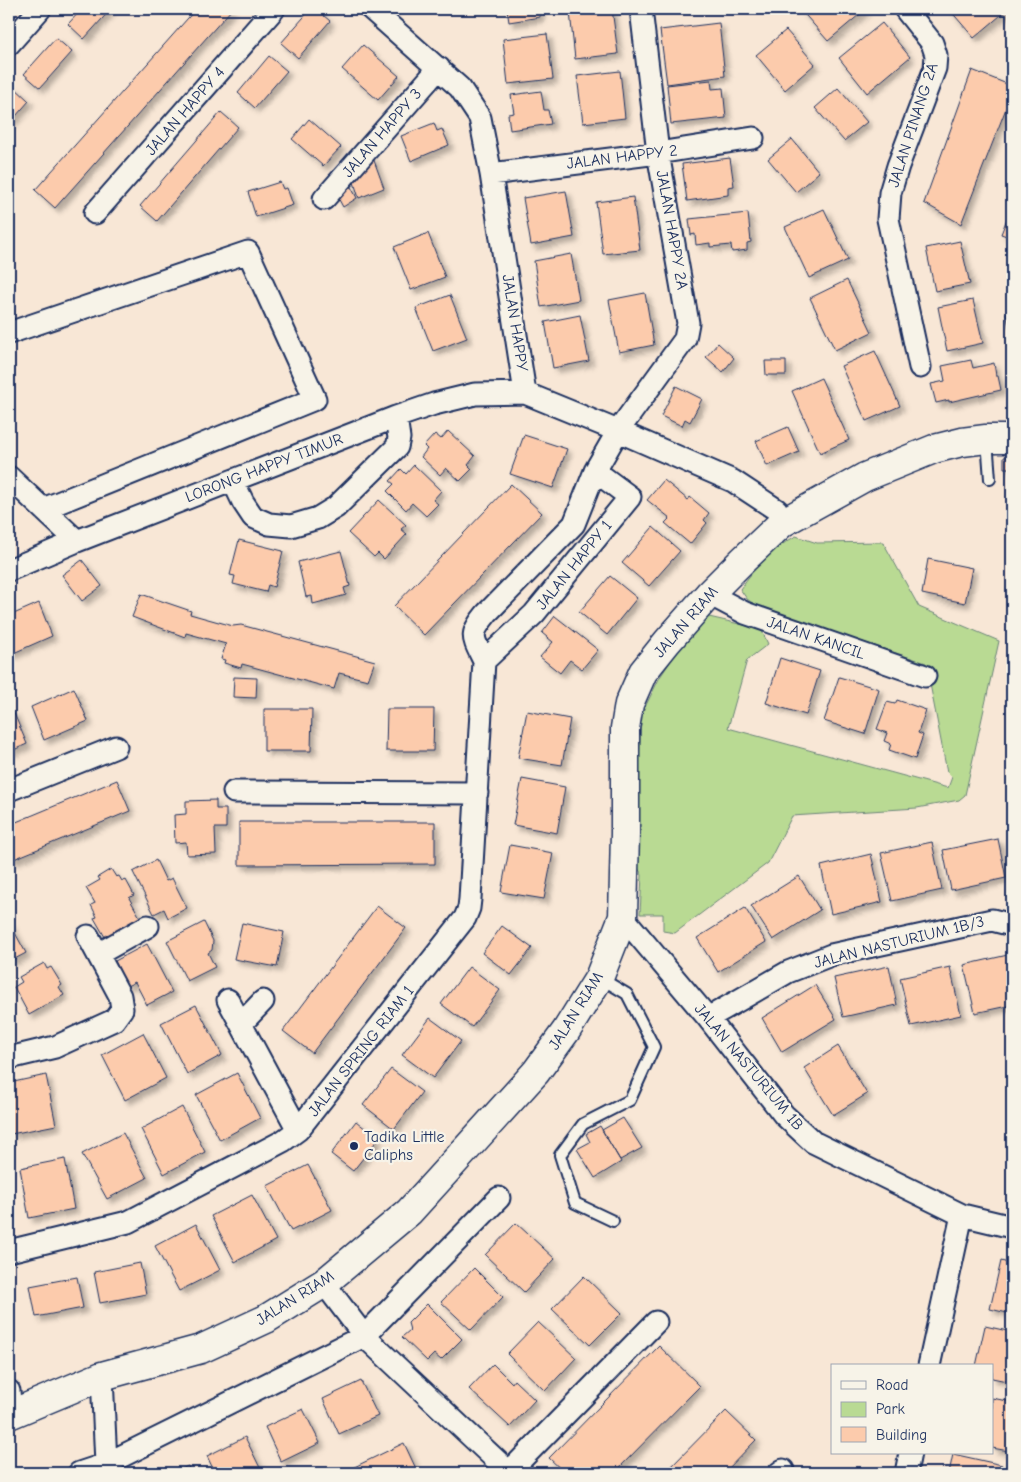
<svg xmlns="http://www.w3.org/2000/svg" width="1021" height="1482" font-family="'Comic Neue',sans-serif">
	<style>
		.green { fill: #b9da93; stroke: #6a8478 }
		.building { fill: #fccbac; stroke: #1b2f5e; filter: url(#shadow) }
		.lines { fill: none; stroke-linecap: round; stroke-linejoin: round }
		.service-casing { stroke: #1b2f5e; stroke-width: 14 }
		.minor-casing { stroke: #1b2f5e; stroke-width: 25 }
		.secondary-casing { stroke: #1b2f5e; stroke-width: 31 }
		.service { stroke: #f7f3e8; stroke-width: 10 }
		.minor { stroke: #f7f3e8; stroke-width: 21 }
		.secondary { stroke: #f7f3e8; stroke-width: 28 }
		.poi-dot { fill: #1b2f5e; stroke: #f7f3e8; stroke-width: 2 }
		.labels { text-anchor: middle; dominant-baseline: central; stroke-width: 4.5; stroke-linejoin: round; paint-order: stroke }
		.street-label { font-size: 16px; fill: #1b2f5e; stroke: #f7f3e8 }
		.poi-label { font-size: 16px; fill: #1b2f5e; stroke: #f7f3e8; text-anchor: start }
	</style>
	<defs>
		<filter id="shadow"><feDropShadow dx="4.5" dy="4.5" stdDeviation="2.5" flood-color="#0004"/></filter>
	</defs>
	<rect width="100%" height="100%" fill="#f8e7d6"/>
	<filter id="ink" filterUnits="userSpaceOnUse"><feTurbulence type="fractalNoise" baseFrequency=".02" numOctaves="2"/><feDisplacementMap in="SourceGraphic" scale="10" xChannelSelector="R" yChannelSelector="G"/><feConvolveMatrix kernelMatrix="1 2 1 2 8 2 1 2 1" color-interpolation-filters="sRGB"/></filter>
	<g filter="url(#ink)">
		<path class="green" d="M 796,536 L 817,543 L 883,542 L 919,607 L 999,641 L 965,795 L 959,800 L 917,808 L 792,816 L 768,863 L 675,933 L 663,931 L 663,914 L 640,914 L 642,875 L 635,862 L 641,715 L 660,677 L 684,641 L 709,617 L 761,629 L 768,644 L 747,660 L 728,728 L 948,788 L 952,777 L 947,772 L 926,663 L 758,607 L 747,599 L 740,589 C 757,565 770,550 796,536 Z"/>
		<path class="building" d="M 82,9 L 111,9 L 84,39 L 68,24 Z
			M 196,9 L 232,9 L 55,208 L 35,190 Z
			M 311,9 L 316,9 L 330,21 L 298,58 L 281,43 Z
			M 507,9 L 539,9 L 540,17 L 509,22 Z
			M 596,9 L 612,9 L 618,54 L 575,59 L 570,12 Z
			M 800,9 L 866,9 L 828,41 Z
			M 949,9 L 1006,9 L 1007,10 L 974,38 Z
			M 719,23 L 725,76 L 667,84 L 660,30 Z
			M 882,23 L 910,57 L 867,93 L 839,58 Z
			M 786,30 L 815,64 L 785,90 L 756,55 Z
			M 547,34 L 553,79 L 508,84 L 503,39 Z
			M 56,38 L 72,52 L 40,88 L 24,74 Z
			M 363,45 L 399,76 L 378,100 L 342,69 Z
			M 269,56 L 287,71 L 255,108 L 238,93 Z
			M 972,70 L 1012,86 L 1012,93 L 961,224 L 924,203 Z
			M 620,71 L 625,118 L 583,123 L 577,76 Z
			M 711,80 L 712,89 L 723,88 L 726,118 L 671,124 L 667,85 Z
			M 13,86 L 29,101 L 9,124 L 9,91 Z
			M 838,88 L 867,122 L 844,141 L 815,108 Z
			M 541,91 L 544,110 L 548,110 L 551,124 L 510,130 L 508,114 L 514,113 L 511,95 Z
			M 221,112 L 238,127 L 157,221 L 140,206 Z
			M 309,119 L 341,147 L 323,166 L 292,139 Z
			M 434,123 L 437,131 L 442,129 L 449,145 L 411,161 L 401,136 Z
			M 792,139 L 819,172 L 796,192 L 768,159 Z
			M 372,155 L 384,188 L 359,198 L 353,179 Z
			M 730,158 L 734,186 L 728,187 L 728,195 L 687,201 L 682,164 Z
			M 280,182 L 283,189 L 287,188 L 293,205 L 256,217 L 248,192 Z
			M 350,185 L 357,198 L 343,207 L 336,194 Z
			M 566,191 L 574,237 L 531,245 L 523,198 Z
			M 633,197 L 640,250 L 603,254 L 596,202 Z
			M 1012,206 L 1012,238 L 1001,234 Z
			M 824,209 L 848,260 L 809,278 L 785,227 Z
			M 748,213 L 751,242 L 747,243 L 747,250 L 732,252 L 731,245 L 710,247 L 710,243 L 696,245 L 695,234 L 691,235 L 689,219 Z
			M 428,233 L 445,277 L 411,290 L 394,247 Z
			M 960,241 L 970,284 L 935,291 L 926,248 Z
			M 571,254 L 579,300 L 541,307 L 534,261 Z
			M 847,280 L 872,332 L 835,350 L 810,298 Z
			M 645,293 L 654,345 L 619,352 L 609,300 Z
			M 450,295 L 467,338 L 433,351 L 416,308 Z
			M 973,300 L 983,343 L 947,351 L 938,307 Z
			M 1012,311 L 1012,340 L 1006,313 Z
			M 580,315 L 589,361 L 553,368 L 545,322 Z
			M 718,343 L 734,358 L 723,372 L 706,357 Z
			M 875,351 L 900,406 L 866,421 L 841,366 Z
			M 971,360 L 973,368 L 994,363 L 996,376 L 998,376 L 1001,390 L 949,402 L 949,400 L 936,403 L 931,384 L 945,381 L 942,366 Z
			M 765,361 L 786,361 L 786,375 L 766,375 Z
			M 821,378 L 849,440 L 820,453 L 792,391 Z
			M 676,386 L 702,399 L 690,422 L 685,419 L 682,426 L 661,416 Z
			M 788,427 L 799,452 L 767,466 L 756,441 Z
			M 448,431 L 475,456 L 468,465 L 472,469 L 460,481 L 446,468 L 440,475 L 421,457 L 427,449 L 424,446 L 435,434 L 441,439 Z
			M 524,435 L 567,449 L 553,488 L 510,474 Z
			M 1004,457 L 1012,457 L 1012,468 L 1004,468 Z
			M 414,465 L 441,491 L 433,500 L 438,504 L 426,516 L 412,503 L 406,510 L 387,491 L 394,484 L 390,481 L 401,469 L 406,474 Z
			M 664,480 L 688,500 L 690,497 L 709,513 L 704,520 L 707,523 L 690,544 L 665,523 L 670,518 L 647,500 Z
			M 511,484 L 542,513 L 424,635 L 394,606 Z
			M 379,500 L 406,525 L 401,529 L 407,534 L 384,559 L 378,553 L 374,557 L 348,533 Z
			M 653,527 L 680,551 L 649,586 L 622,563 Z
			M 239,540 L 283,551 L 274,587 L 268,585 L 266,592 L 233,584 L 235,576 L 230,575 Z
			M 341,551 L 350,586 L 344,588 L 346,595 L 313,604 L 312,596 L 306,597 L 298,562 Z
			M 928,559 L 972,568 L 965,603 L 922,594 Z
			M 82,560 L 102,586 L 82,601 L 62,575 Z
			M 610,576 L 637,598 L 607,635 L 579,612 Z
			M 141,594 L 191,611 L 190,614 L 233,626 L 241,625 L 375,661 L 368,680 L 339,673 L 334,689 L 242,664 L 241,668 L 224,663 L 225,660 L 221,659 L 226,644 L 186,633 L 185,637 L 132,617 Z
			M 39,603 L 52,636 L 9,655 L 9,616 Z
			M 555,616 L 598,650 L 582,669 L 570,660 L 560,673 L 540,657 L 553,642 L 542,633 Z
			M 780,658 L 820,671 L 806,715 L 766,703 Z
			M 234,677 L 257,678 L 256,698 L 233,697 Z
			M 839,677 L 879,689 L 865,734 L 824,721 Z
			M 74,688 L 88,721 L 44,740 L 31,707 Z
			M 897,700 L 926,710 L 918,733 L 923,735 L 915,759 L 889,750 L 891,744 L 884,741 L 887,733 L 877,729 L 887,702 L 895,704 Z
			M 264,709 L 312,709 L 311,751 L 264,751 Z
			M 387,709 L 434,709 L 433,751 L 386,751 Z
			M 13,711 L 27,744 L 9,752 L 9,713 Z
			M 527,711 L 570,719 L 562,765 L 518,758 Z
			M 522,779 L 565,787 L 557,833 L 513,825 Z
			M 117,780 L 130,811 L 9,861 L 9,825 Z
			M 216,800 L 216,809 L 226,809 L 226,828 L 215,828 L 216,854 L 187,855 L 186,842 L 175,843 L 174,815 L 186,814 L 186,801 Z
			M 239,822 L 435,822 L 435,864 L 239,865 Z
			M 998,839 L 1006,878 L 951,890 L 943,850 Z
			M 932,842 L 942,890 L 892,901 L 881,853 Z
			M 510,845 L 553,853 L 544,899 L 501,892 Z
			M 871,854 L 882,902 L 831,914 L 821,866 Z
			M 156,860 L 166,881 L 172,878 L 187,908 L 168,918 L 164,909 L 154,914 L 133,872 Z
			M 111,869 L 116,877 L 119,876 L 122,881 L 126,880 L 134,895 L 129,898 L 141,919 L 109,937 L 108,935 L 105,937 L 94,918 L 97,917 L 91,905 L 95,903 L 86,888 L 100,880 L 98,877 Z
			M 799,876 L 820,910 L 773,940 L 751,906 Z
			M 377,906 L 406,928 L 312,1053 L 283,1031 Z
			M 745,908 L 766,942 L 718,972 L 697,938 Z
			M 9,922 L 26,953 L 9,962 Z
			M 204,922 L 213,941 L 212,950 L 208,953 L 215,967 L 187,981 L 167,941 Z
			M 242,923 L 284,932 L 277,967 L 234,959 Z
			M 502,926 L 532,948 L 511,975 L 482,953 Z
			M 147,944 L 172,992 L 147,1005 L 135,982 L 127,986 L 115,961 Z
			M 1012,954 L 1012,1005 L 975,1013 L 964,965 Z
			M 44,963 L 47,969 L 51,967 L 62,985 L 59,987 L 64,995 L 29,1015 L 14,987 L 22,982 L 19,977 Z
			M 889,966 L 897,1005 L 843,1017 L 834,978 Z
			M 469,967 L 500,990 L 472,1027 L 441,1004 Z
			M 950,967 L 961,1015 L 911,1026 L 900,978 Z
			M 815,985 L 836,1019 L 782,1052 L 762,1018 Z
			M 196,1005 L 222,1055 L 187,1074 L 161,1023 Z
			M 430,1018 L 461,1041 L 433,1078 L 402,1055 Z
			M 143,1033 L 166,1078 L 125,1100 L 102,1055 Z
			M 838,1046 L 867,1094 L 833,1115 L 804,1068 Z
			M 391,1069 L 422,1092 L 394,1129 L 363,1105 Z
			M 237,1073 L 260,1118 L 220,1140 L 196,1095 Z
			M 46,1075 L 56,1125 L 11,1134 L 9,1123 L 9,1083 Z
			M 182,1107 L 205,1152 L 164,1174 L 141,1129 Z
			M 623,1118 L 642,1148 L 620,1160 L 602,1130 Z
			M 356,1121 L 378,1139 L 353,1171 L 331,1154 Z
			M 600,1126 L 621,1162 L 595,1178 L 577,1149 L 590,1142 L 586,1134 Z
			M 123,1133 L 147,1178 L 107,1199 L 82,1154 Z
			M 65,1159 L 74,1209 L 29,1218 L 20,1168 Z
			M 308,1165 L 332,1210 L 291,1231 L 267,1186 Z
			M 252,1195 L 276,1240 L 235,1262 L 211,1216 Z
			M 516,1223 L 555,1259 L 524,1292 L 485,1255 Z
			M 196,1224 L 220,1270 L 179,1291 L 155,1246 Z
			M 1001,1261 L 1012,1264 L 1012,1314 L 990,1309 Z
			M 140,1263 L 146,1294 L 100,1303 L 94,1272 Z
			M 474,1268 L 503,1297 L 471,1330 L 441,1302 Z
			M 584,1276 L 622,1313 L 590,1345 L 552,1309 Z
			M 77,1277 L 83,1308 L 36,1317 L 30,1286 Z
			M 427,1304 L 462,1339 L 441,1360 L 434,1354 L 427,1361 L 402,1337 L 410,1330 L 408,1323 Z
			M 538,1322 L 576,1358 L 545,1391 L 507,1354 Z
			M 985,1326 L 1012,1332 L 1012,1382 L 992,1378 L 992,1366 L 976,1366 Z
			M 659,1346 L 700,1386 L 614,1473 L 565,1473 L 549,1458 Z
			M 493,1364 L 512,1383 L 514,1380 L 535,1400 L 510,1427 L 469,1389 Z
			M 361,1381 L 378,1416 L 339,1434 L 323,1399 Z
			M 992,1398 L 1012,1402 L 1012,1436 L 1009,1451 L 992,1448 Z
			M 303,1409 L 320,1443 L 281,1462 L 265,1427 Z
			M 726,1411 L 756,1440 L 724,1473 L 665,1473 Z
			M 245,1437 L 262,1472 L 259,1473 L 215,1473 L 207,1456 Z
			M 404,1443 L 418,1473 L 342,1473 Z
			M 953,1454 L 1002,1465 L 1000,1473 L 949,1473 Z
			M 188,1466 L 191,1473 L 172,1473 Z"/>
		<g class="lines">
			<defs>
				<path id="service" d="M 987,440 L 990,479
					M 600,978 L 627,994 L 654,1047 L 630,1100 L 583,1124 L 560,1155 L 575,1203 L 613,1221"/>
				<path id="minor" d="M 371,9 L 460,88 L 480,118 L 491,174 L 525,393 L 618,431 L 733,481 L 777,510 L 782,523
					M 905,9 L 932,43 L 936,55 L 935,68 L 898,166 L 890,193 L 888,219 L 920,367
					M 9,44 L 40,9
					M 491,174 L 658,153 L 753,138
					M 324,199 L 439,68
					M 95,213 L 274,9
					M 9,333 L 248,252 L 315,399 L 43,509
					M 9,477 L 77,541
					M 233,481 L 243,502 L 253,517 L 269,524 L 291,526 L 318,518 L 336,507 L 397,447 L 399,438 L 396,417
					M 9,570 L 77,541 L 396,417 L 434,404 L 475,394 L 525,393
					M 709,594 L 745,613 L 925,676
					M 484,661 L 534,614 L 630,497 L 595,471
					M 9,790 L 116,747
					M 234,792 L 477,793
					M 623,917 L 708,1018 L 784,1115 L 813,1142 L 962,1215 L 1012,1227
					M 98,954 L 148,926
					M 228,1000 L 298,1130
					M 708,1018 L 788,972 L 831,955 L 992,920 L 1012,925
					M 241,1024 L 263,1001
					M 9,1058 L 55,1047 L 114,1020 L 122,1009 L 120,996 L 88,936
					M 9,1251 L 128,1222 L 283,1141 L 298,1130 L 465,918 L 469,908 L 470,899 L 484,661 C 472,636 469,635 487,613 L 574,524 L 595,471 L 618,431 L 685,339 L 688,323 L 658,153 L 641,9
					M 324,1283 L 364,1336 L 510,1473
					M 929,1366 L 962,1215
					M 102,1376 L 106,1464 L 105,1473
					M 9,1391 L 11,1414
					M 509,1472 L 656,1322
					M 79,1473 L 106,1464 L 364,1336 L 499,1198
					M 779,1473 L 783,1470
					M 906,1473 L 910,1453"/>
				<path id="secondary" d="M 9,1415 L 102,1376 L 201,1349 L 266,1319 L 324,1283 L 409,1212 L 536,1072 L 566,1031 L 599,978 L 623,917 L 625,833 L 625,728 L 629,704 L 643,672 L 667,642 L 709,594 L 743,560 L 782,523 L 865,477 L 934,449 L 962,442 L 986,439 L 1012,439"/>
			</defs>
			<use href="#service" class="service-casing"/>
			<use href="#minor" class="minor-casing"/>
			<use href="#secondary" class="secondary-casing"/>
			<use href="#service" class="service"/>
			<use href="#minor" class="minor"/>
			<use href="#secondary" class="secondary"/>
		</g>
	</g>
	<circle class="poi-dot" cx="354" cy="1146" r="5"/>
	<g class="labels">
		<g class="street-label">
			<text transform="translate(185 111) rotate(-49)">JALAN HAPPY 4</text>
			<text transform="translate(913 125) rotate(-72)">JALAN PINANG 2A</text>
			<text transform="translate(382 133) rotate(-49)">JALAN HAPPY 3</text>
			<text transform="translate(622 157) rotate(-7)">JALAN HAPPY 2</text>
			<text transform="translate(672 230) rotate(80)">JALAN HAPPY 2A</text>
			<text transform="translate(515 323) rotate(81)">JALAN HAPPY</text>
			<text transform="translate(264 468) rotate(-21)">LORONG HAPPY TIMUR</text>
			<text transform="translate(574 565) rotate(-51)">JALAN HAPPY 1</text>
			<text transform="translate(686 622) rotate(-49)">JALAN RIAM</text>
			<text transform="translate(816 638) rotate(19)">JALAN KANCIL</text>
			<text transform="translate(899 942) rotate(-14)">JALAN NASTURIUM 1B/3</text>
			<text transform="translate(576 1011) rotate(-58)">JALAN RIAM</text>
			<text transform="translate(361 1051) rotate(-52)">JALAN SPRING RIAM 1</text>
			<text transform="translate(749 1067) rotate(50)">JALAN NASTURIUM 1B</text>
			<text transform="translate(295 1298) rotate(-32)">JALAN RIAM</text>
		</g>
		<g class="poi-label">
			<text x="364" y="1137">Tadika Little<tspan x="364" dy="18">Caliphs</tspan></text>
		</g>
	</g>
	<rect width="1021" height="1482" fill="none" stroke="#f7f3e8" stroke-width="30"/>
	<rect x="15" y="15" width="991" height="1452" fill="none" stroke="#1b2f5e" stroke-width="2" filter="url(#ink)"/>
	<rect x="831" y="1364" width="162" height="90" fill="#f7f3e8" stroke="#9fa5b1"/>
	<rect x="841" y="1381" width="25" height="8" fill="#f7f3e8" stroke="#9fa5b1"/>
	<text x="876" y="1390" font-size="15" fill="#1b2f5e">Road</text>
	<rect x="841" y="1402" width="25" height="15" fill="#b9da93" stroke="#9fa5b1"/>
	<text x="876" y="1414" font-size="15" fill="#1b2f5e">Park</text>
	<rect x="841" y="1427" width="25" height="15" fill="#fccbac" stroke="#9fa5b1"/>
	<text x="876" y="1440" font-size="15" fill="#1b2f5e">Building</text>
</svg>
